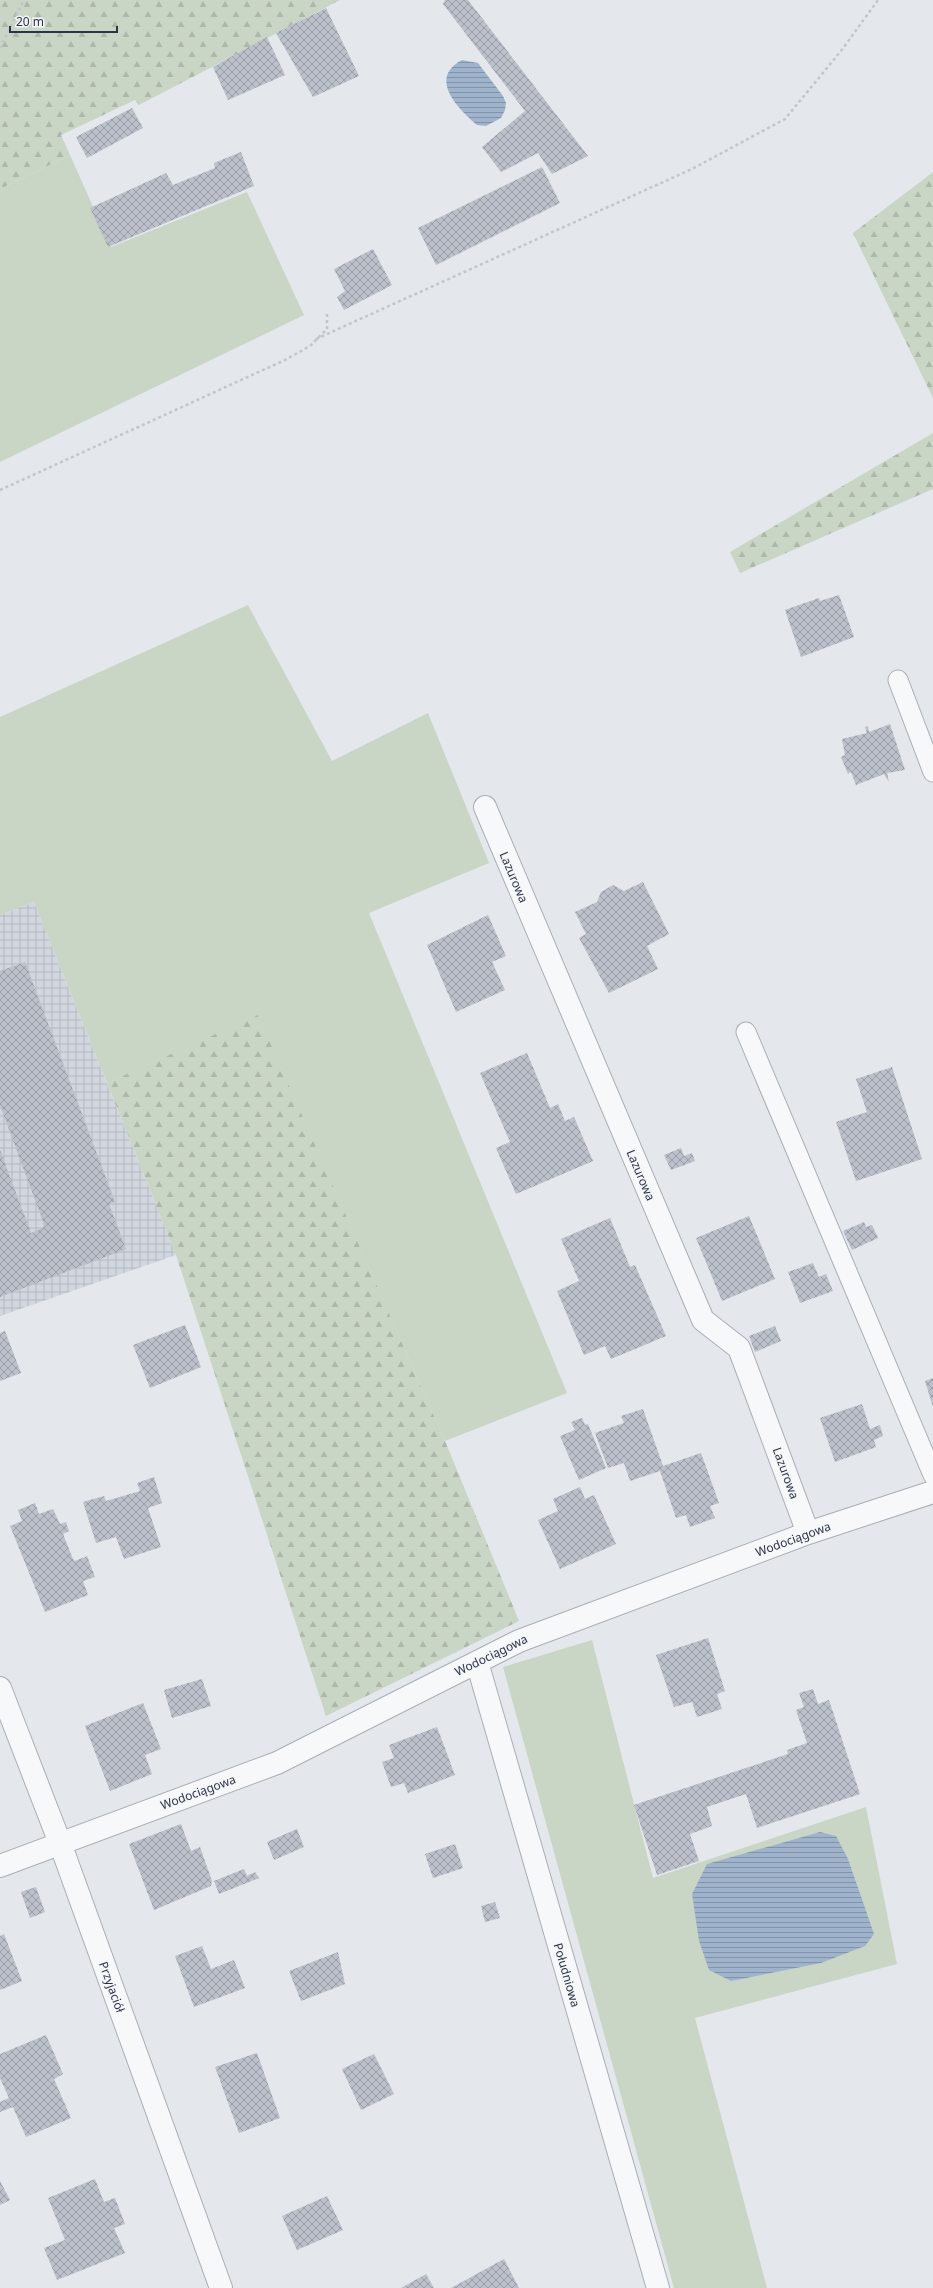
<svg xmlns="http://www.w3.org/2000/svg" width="933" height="2288" font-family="'Noto Sans',sans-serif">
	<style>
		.industrial { fill: url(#industrial-grid) }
		.grass { fill: #c9d6c5 }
		.forest { fill: url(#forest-firs) }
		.water { fill: url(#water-rules) }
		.building { fill: url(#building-cross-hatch) }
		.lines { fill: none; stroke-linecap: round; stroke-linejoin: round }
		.service-casing { stroke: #a9aeb7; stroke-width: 21 }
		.minor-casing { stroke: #a9aeb7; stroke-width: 24 }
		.path { stroke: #c2c5cb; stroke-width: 2.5; stroke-dasharray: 3 3; stroke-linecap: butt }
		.service { stroke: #f7f8fa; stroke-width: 19 }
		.minor { stroke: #f7f8fa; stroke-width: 22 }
		.labels { text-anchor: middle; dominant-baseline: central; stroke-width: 3; stroke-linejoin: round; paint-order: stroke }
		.street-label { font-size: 12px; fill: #2b3445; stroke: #f4f6f9 }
	</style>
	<defs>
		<pattern id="industrial-grid" width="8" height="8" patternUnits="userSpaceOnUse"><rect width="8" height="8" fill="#d2d6de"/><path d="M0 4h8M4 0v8" fill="none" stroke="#b4b8c0"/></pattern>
		<pattern id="forest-firs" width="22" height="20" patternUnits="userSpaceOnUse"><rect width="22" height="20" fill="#c9d6c5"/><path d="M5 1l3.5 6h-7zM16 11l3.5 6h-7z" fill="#adb8ab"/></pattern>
		<pattern id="water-rules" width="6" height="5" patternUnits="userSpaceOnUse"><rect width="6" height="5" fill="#9fb4cc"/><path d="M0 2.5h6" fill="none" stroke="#8293a7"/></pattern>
		<pattern id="building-cross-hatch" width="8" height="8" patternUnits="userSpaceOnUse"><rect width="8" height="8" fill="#bbc0ca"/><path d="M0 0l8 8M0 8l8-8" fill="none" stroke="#989da6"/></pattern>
	</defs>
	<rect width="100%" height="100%" fill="#e4e7ec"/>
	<path class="industrial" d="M 34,902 L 176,1255 L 0,1316 L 0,915 Z"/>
	<path class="grass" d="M 70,155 L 111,247 L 247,192 L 304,315 L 0,462 L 0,189 Z
		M 248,605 L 332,761 L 428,713 L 489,863 L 369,913 L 567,1393 L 445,1441 L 258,1016 L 107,1083 L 34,902 L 0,915 L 0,717 Z
		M 592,1640 L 653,1878 L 866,1807 L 897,1964 L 695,2018 L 767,2288 L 674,2288 L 503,1667 Z"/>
	<path class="forest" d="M 0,0 L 340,0 L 139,105 L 135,100 L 61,135 L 70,155 L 0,189 Z
		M 933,172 L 933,398 L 853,233 Z
		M 933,433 L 933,489 L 740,573 L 730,552 Z
		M 258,1015 L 445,1441 L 519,1621 L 326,1716 L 176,1255 L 107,1083 Z"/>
	<path class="water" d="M 462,60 L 478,63 L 503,96 L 506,103 L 505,110 L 501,118 L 486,126 L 477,125 C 457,108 428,78 462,60 Z
		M 820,1832 L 836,1836 L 848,1859 L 874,1934 L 865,1946 L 821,1963 L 731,1981 L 709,1970 L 699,1941 L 692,1894 L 707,1864 Z"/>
	<path class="building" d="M 445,0 L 468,0 L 588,156 L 552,174 L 538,153 L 501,172 L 482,147 L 525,111 L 443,4 Z
		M 326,8 L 359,76 L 313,97 L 276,33 Z
		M 267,37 L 285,75 L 228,100 L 213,67 Z
		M 132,108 L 143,128 L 87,158 L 76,137 Z
		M 241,152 L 254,186 L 108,247 L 90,208 L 166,173 L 173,185 L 215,168 L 214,163 Z
		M 542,167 L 560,203 L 436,265 L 418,228 Z
		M 373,249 L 392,285 L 344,310 L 337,297 L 345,291 L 334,269 Z
		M 839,595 L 854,637 L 801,657 L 785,610 L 819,598 L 820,601 Z
		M 890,724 L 905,770 L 887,773 L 889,782 L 884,774 L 856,785 L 851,772 L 848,774 L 841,757 L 845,755 L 842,739 L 867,733 L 865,727 L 868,726 L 869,732 Z
		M 643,882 L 669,934 L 647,946 L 658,969 L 609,993 L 579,938 L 586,934 L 575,912 L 597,902 L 601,892 L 613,885 L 624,891 Z
		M 488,915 L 506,956 L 492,962 L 505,990 L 456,1012 L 427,945 Z
		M 25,962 L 115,1202 L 109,1204 L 126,1249 L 0,1297 L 0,1150 L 31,1233 L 45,1227 L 0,1105 L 0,971 Z
		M 527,1053 L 550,1108 L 558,1104 L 565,1121 L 574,1117 L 593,1161 L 516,1194 L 496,1148 L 510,1142 L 480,1073 Z
		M 892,1067 L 922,1159 L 856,1181 L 836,1122 L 867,1112 L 856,1079 Z
		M 681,1148 L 684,1156 L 692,1153 L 695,1161 L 671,1170 L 664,1155 Z
		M 749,1216 L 775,1279 L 722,1301 L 696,1238 Z
		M 610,1218 L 630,1267 L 635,1265 L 666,1336 L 611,1359 L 605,1346 L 584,1355 L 557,1291 L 579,1281 L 561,1239 Z
		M 864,1222 L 866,1227 L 872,1225 L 878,1238 L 852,1250 L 843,1231 Z
		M 813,1263 L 819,1277 L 826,1274 L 833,1291 L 800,1303 L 788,1272 Z
		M 185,1325 L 201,1367 L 150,1388 L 133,1345 Z
		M 775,1326 L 781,1341 L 755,1352 L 749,1336 Z
		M 5,1331 L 21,1373 L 0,1381 L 0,1333 Z
		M 933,1378 L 933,1407 L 925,1381 Z
		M 862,1404 L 870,1429 L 880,1425 L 883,1436 L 874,1440 L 876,1447 L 835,1462 L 820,1418 Z
		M 643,1409 L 663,1466 L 701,1453 L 719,1503 L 710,1506 L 715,1518 L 690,1527 L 686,1515 L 676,1518 L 660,1471 L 630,1481 L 624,1463 L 608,1468 L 595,1433 L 624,1423 L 621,1416 Z
		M 582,1418 L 585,1425 L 588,1424 L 606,1468 L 579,1480 L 560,1436 L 575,1430 L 571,1422 Z
		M 154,1477 L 162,1503 L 148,1508 L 161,1547 L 124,1559 L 116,1537 L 96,1543 L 83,1502 L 104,1496 L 106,1501 L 140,1491 L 137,1483 Z
		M 580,1487 L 585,1499 L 594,1495 L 616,1544 L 560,1569 L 538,1520 L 558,1511 L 553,1499 Z
		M 35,1503 L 39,1514 L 53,1509 L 60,1524 L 66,1522 L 69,1531 L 63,1534 L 73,1559 L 75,1561 L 87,1556 L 95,1577 L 83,1581 L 88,1595 L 45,1612 L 10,1526 L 22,1521 L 18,1510 Z
		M 708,1638 L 725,1691 L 717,1694 L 722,1709 L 697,1717 L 692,1702 L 674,1707 L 656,1655 Z
		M 202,1679 L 211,1706 L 172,1718 L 164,1690 Z
		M 813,1689 L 818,1704 L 829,1700 L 860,1794 L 757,1828 L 746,1794 L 707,1807 L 712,1826 L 690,1834 L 699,1861 L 657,1875 L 634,1805 L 788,1754 L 787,1750 L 807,1743 L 796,1710 L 804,1707 L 799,1693 Z
		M 143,1703 L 161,1749 L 145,1755 L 152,1774 L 110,1791 L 85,1726 Z
		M 437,1727 L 455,1775 L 408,1793 L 404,1783 L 391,1787 L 382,1762 L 394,1758 L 389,1745 Z
		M 181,1824 L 191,1851 L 200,1847 L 212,1881 L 211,1886 L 154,1910 L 129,1844 Z
		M 297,1829 L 304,1847 L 274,1860 L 267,1842 Z
		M 455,1844 L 463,1868 L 433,1878 L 425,1854 Z
		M 244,1869 L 247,1876 L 255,1872 L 259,1878 L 219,1894 L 214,1881 Z
		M 36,1887 L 45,1912 L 30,1918 L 21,1892 Z
		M 495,1902 L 500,1918 L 485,1922 L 481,1906 Z
		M 4,1934 L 22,1981 L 0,1990 L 0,1936 Z
		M 202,1946 L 211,1969 L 234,1960 L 245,1988 L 194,2007 L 175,1956 Z
		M 338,1952 L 345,1984 L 301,2001 L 289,1971 Z
		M 46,2035 L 63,2074 L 54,2079 L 71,2118 L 26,2137 L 13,2107 L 0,2112 L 0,2102 L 9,2098 L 0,2078 L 0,2054 Z
		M 257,2053 L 280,2118 L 239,2133 L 215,2067 Z
		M 374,2054 L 394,2094 L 361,2110 L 342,2069 Z
		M 95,2179 L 104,2202 L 115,2198 L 125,2224 L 114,2228 L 125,2253 L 57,2280 L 44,2248 L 65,2240 L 48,2198 Z
		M 0,2181 L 10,2200 L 0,2205 Z
		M 327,2196 L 343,2230 L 297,2250 L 282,2216 Z
		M 504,2259 L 519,2288 L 451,2288 Z
		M 426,2274 L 434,2288 L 401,2288 Z"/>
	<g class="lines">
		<defs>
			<path id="service" d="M 898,680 L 933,772
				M 746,1032 L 933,1475"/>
			<path id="minor" d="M 485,807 L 703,1320 L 739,1348 L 808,1533
				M 477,1662 L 658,2288
				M 0,1688 L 60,1843 L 221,2288
				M 0,1866 L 277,1763 L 519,1641 L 808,1533 L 933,1492"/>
		</defs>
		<use href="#service" class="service-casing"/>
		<use href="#minor" class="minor-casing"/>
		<path class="path" d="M 0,48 L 24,0
			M 316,339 L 692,169 L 785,119 L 841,51 L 878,0
			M 0,490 L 285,360 L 310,346 L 327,329 L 327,314"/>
		<use href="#service" class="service"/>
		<use href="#minor" class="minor"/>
	</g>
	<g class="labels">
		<g class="street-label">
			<text transform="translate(514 877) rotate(67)">Lazurowa</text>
			<text transform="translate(641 1175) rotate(67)">Lazurowa</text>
			<text transform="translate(786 1473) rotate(70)">Lazurowa</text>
			<text transform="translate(793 1539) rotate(-20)">Wodociągowa</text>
			<text transform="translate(491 1655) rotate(-26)">Wodociągowa</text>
			<text transform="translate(198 1792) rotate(-20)">Wodociągowa</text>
			<text transform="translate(567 1975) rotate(74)">Południowa</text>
			<text transform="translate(112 1987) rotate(70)">Przyjaciół</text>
		</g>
	</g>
	<path d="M10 26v6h107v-6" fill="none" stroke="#2b3445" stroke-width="2"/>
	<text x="16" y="26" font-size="12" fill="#2b3445" stroke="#f4f6f9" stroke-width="3" paint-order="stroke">20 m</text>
</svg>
